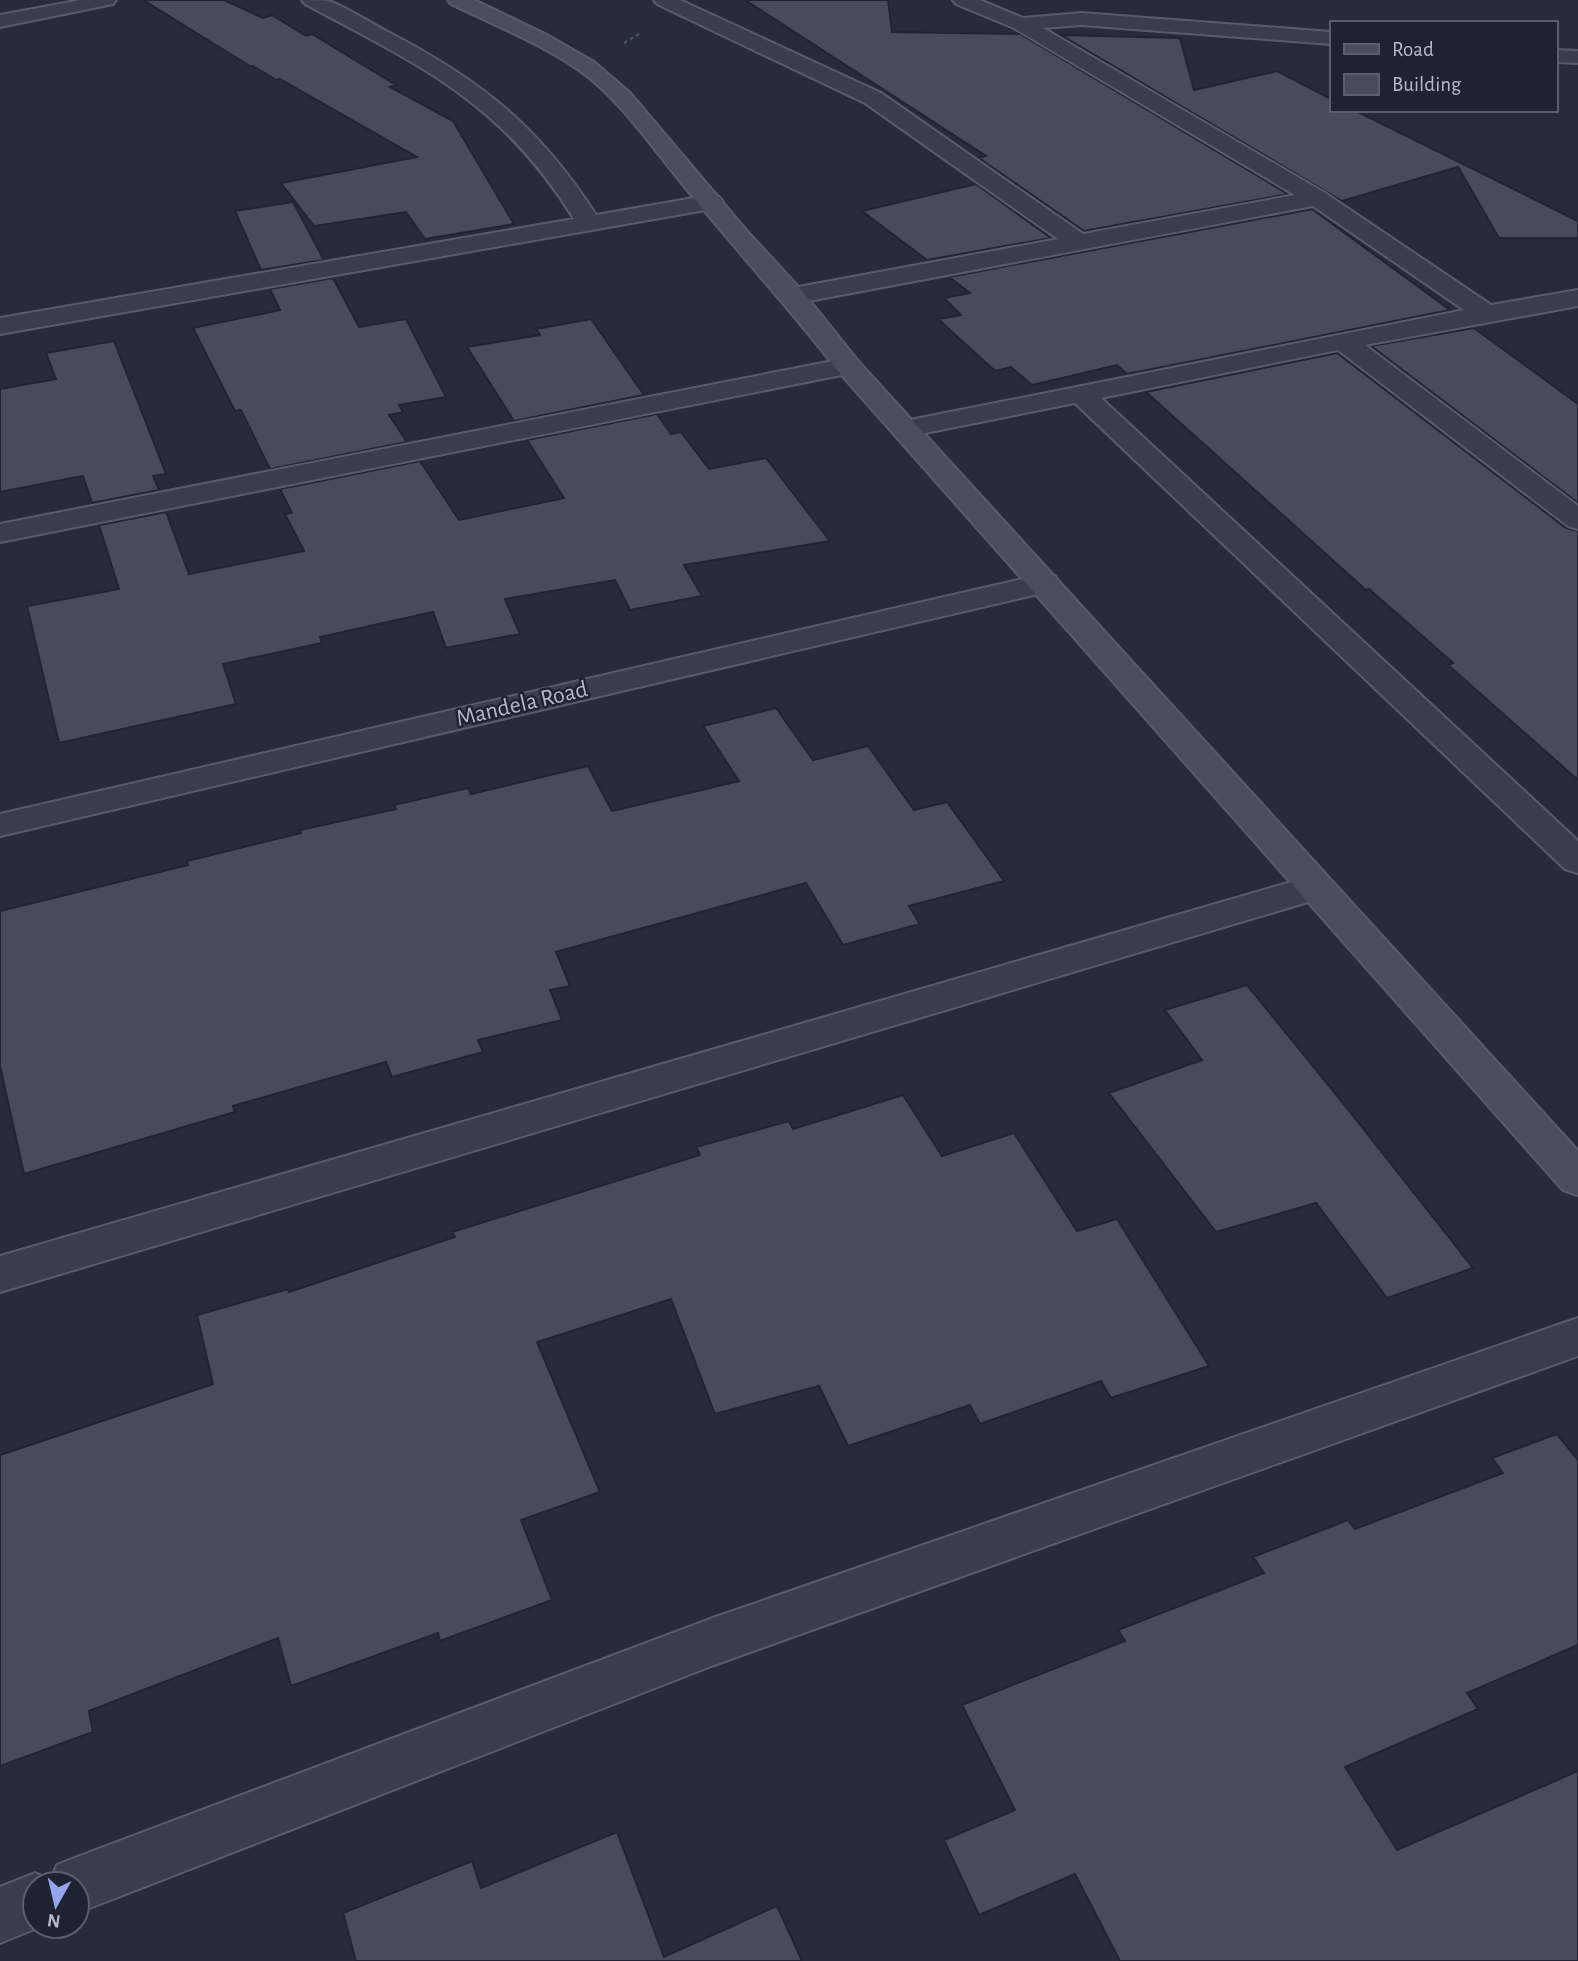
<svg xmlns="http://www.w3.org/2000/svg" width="1578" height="1961" font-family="'Alegreya Sans',sans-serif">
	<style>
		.building { fill: #464b5d; stroke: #212533; stroke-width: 2 }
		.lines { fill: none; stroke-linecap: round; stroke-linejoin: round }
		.street-casing { stroke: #585c6a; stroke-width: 4 }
		.secondary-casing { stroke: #585c6a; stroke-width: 4 }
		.path { stroke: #47545a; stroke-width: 2.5; stroke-dasharray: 3.5 3.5; stroke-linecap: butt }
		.street { fill: #3a3e4c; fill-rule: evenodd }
		.secondary { fill: #494d5f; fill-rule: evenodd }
		.labels { text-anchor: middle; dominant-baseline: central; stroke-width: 5; stroke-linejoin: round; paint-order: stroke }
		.street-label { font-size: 24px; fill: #b6bac7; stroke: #1f2331 }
	</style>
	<rect width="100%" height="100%" fill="#272c3c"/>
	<path class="building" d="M 143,0 L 224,0 L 263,18 L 272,15 L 306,36 L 312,34 L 396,85 L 390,87 L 453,121 L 514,224 L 425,239 L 406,212 L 314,226 L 281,183 L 417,157 L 280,79 L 276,80 L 253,66 L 250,66 Z
		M 745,0 L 888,0 L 892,32 L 1020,34 L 1288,194 L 1084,231 L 979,158 L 986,156 Z
		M 1061,35 L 1180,38 L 1194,90 L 1277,71 L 1331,99 L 1331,110 L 1354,110 L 1578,221 L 1578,238 L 1499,238 L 1458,167 L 1342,201 Z
		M 976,184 L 1051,238 L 927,260 L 862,211 Z
		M 293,202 L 324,260 L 261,270 L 235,211 Z
		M 1312,209 L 1450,310 L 1127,374 L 1117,365 L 1032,385 L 1011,367 L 995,371 L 938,319 L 961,315 L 944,298 L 970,293 L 949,277 Z
		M 333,278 L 359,327 L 406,319 L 446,397 L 399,405 L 403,412 L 389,415 L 407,442 L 270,469 L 241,410 L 235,411 L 193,328 L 280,310 L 270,289 Z
		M 591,319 L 644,395 L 514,421 L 467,347 L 540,335 L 536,329 Z
		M 1474,328 L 1578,404 L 1578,503 L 1371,346 Z
		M 114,341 L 166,474 L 153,476 L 159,490 L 92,503 L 83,476 L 0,492 L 0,389 L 56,379 L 46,353 Z
		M 1337,353 L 1566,528 L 1578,531 L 1578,780 L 1448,665 L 1453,663 L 1369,589 L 1366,590 L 1146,392 Z
		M 657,414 L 671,434 L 681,432 L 709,469 L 766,458 L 830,541 L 684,565 L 702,596 L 630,610 L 615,580 L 505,599 L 520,634 L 446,648 L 433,612 L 320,637 L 322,643 L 223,664 L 236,704 L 59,743 L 27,606 L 119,589 L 99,525 L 166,512 L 189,574 L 304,551 L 285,514 L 292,513 L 280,489 L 420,461 L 459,520 L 564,498 L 527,440 Z
		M 776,708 L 813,760 L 868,746 L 914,810 L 947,802 L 1004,881 L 909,906 L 920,924 L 843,945 L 806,883 L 556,952 L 570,986 L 550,990 L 562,1020 L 478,1040 L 483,1052 L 392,1077 L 386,1062 L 233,1106 L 235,1112 L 24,1174 L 0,1066 L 0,911 L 188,865 L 187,861 L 301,833 L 300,830 L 396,809 L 394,805 L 468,788 L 471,794 L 588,766 L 612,811 L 739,781 L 703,726 Z
		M 1247,985 L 1347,1108 L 1473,1268 L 1387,1298 L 1316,1203 L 1216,1232 L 1109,1093 L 1202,1060 L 1165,1010 Z
		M 903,1095 L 942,1156 L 1014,1133 L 1077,1231 L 1117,1219 L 1209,1366 L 1111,1398 L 1101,1381 L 980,1424 L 970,1405 L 848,1446 L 819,1386 L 715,1414 L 671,1299 L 537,1342 L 600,1492 L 521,1520 L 552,1600 L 440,1641 L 438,1633 L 291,1686 L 278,1638 L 89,1711 L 93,1732 L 0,1766 L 0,1455 L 213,1384 L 197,1315 L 288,1289 L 289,1292 L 455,1237 L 452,1232 L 700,1155 L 696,1147 L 789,1121 L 793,1129 Z
		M 1557,1434 L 1578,1460 L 1578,1645 L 1467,1693 L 1478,1709 L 1345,1767 L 1397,1850 L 1578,1771 L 1578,1961 L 1120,1961 L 1075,1874 L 979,1915 L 944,1840 L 1015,1810 L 962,1705 L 1125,1641 L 1118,1630 L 1264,1573 L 1253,1557 L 1348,1520 L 1355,1529 L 1503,1473 L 1492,1458 Z
		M 617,1832 L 664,1957 L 777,1906 L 802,1961 L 356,1961 L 343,1913 L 472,1861 L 481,1888 Z"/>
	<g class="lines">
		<defs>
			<path id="street" d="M 81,0 L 116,0 L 113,4 L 0,27 L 0,15 Z
				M 302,0 C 310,0 321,0 329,1 C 348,8 367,21 386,31 C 479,79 538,125 596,215 L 711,195 L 719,197 L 723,202 L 719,207 L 711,209 L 0,334 L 0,318 L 574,219 C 502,102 421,66 305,4 Z
				M 654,0 L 680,0 L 881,93 L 1083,234 L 1295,195 L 1014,28 L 956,4 L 953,0 L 980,0 L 1023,18 L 1081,13 L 1331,32 L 1331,44 L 1081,25 L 1043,28 L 1325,193 L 1491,305 L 1578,290 L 1578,306 L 1365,345 L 1578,506 L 1578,529 L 1568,526 L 1338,350 L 1101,398 L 1578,841 L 1578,873 L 1565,869 L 1075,403 L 905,437 L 895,435 L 891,429 L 895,423 L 905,421 L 1464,310 L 1313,206 L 793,304 L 784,301 L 780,296 L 784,291 L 793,288 L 1058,239 L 865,103 L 657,4 Z
				M 1555,50 L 1578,51 L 1578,63 L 1555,62 Z
				M 848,358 L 857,360 L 861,366 L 857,372 L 0,542 L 0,524 Z
				M 1044,574 L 1055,576 L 1059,583 L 1055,590 L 0,836 L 0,814 Z
				M 1315,875 L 1328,878 L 1333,887 L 1328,896 L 0,1292 L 0,1256 Z
				M 1578,1318 L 1578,1356 L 714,1665 L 77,1913 L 77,1884 L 35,1884 L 35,1926 L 42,1926 L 0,1943 L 0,1887 L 35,1873 L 51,1880 L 57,1865 L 77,1857 L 710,1619 Z"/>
			<path id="secondary" d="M 448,0 L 474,0 L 545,34 L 594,62 L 630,93 L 745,229 L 802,291 L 857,360 L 1578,1151 L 1578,1195 L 1563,1190 L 839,372 C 791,310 738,252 689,192 C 655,152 622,100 579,70 C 540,43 494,25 451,4 Z"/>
		</defs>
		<use href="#street" class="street-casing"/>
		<use href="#secondary" class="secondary-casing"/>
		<path class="path" d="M 624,43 L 641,33"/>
		<use href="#street" class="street"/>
		<use href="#secondary" class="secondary"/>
	</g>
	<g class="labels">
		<g class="street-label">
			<text transform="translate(522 704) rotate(-13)">Mandela Road</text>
		</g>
	</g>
	<rect x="1330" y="21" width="228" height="91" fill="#1f2331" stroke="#5b5f6d" stroke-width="2"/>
	<rect x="1344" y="44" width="35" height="10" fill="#494d5f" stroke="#5b5f6d" stroke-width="2"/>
	<text x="1392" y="56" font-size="21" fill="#b6bac7">Road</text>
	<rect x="1344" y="74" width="35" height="21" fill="#464b5d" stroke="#5b5f6d" stroke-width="2"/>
	<text x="1392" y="91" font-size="21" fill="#b6bac7">Building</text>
	<g transform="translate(56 1905) rotate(188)"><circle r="33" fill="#1f2331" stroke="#5b5f6d" stroke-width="2"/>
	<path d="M0-5L12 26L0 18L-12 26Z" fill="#95a6ee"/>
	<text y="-10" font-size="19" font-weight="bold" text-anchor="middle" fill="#b6bac7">N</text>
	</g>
</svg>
